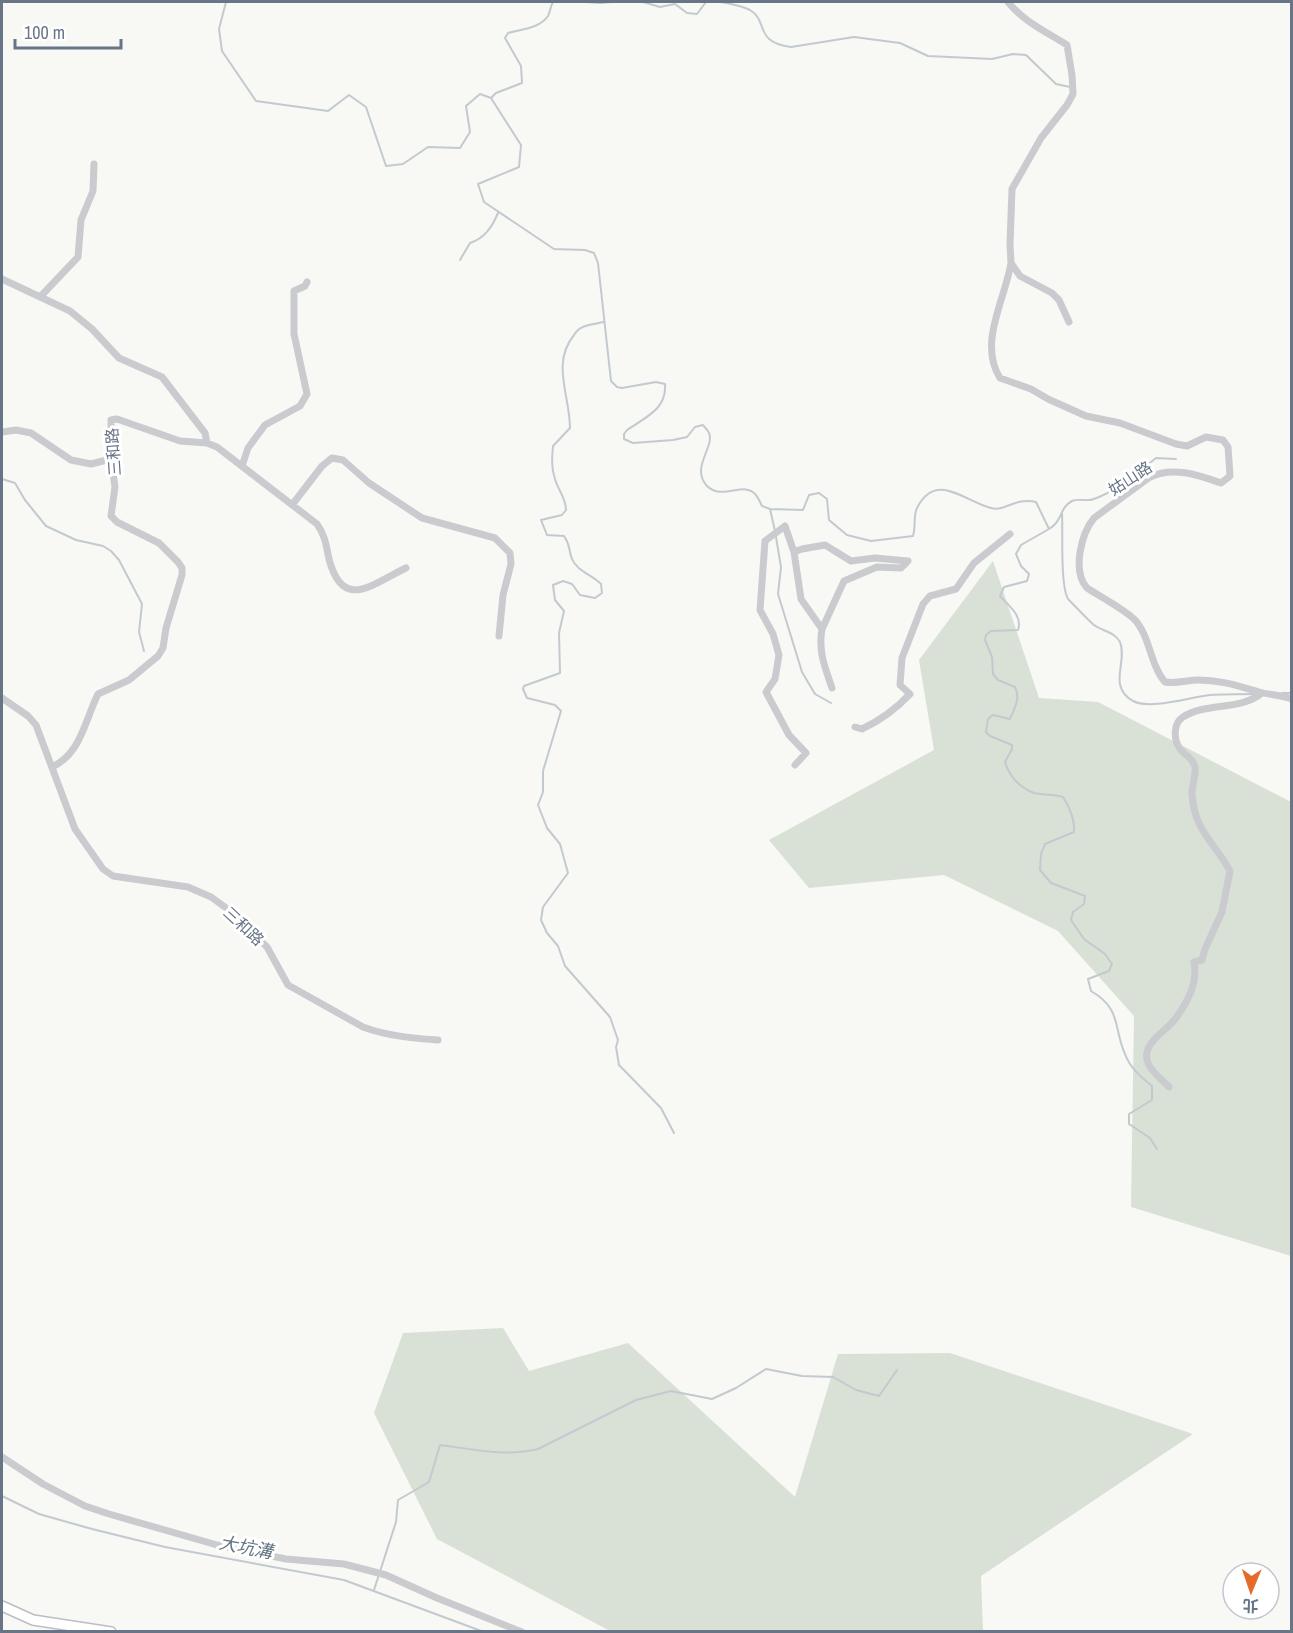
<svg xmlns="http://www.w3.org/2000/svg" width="1293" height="1633" font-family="'Archivo Narrow','Noto Sans TC',sans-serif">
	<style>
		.green { fill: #d9e0d6 }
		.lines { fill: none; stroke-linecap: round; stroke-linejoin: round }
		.stream { stroke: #c2cad0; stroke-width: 2 }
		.secondary-casing { stroke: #bbbec3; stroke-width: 12 }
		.minor { stroke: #c9cbcf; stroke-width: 7 }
		.secondary { stroke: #fff; stroke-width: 9 }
		.labels { text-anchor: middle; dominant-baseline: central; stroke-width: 6; stroke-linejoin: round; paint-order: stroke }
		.street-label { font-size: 16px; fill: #677587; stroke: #fff }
		.water-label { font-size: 18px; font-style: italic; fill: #637682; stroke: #fff }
	</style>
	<rect width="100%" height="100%" fill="#f8f8f5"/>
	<path class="green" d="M 993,561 L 1039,698 L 1098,702 L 1291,802 L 1291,1256 L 1131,1207 L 1134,1016 L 1058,931 L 944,875 L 809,888 L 769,840 L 934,750 L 919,660 Z
		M 503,1328 L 529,1371 L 628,1343 L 795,1497 L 838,1354 L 950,1353 L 1193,1434 L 981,1576 L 983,1631 L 610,1631 L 437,1539 L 374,1413 L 403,1333 Z"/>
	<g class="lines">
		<path class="stream" d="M 226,2 L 219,29 L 222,51 L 256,101 L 328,111 L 349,95 L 366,107 L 386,166 L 403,164 L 428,147 L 460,148 L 470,132 L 466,106 L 480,94 L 491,98 L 521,145 L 519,167 L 478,184 L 484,202 L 554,249 L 585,250 L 594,253 L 598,263 L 611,381 L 617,387 L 622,388 L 656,382 L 665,384 C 667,409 646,417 627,430 L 624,434 L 624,439 L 633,443 L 673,440 L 687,437 L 695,427 L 703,425 C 705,428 708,430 709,433 C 715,447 690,468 707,486 C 722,501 744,481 755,494 C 758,497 760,502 762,506 L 770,509 L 803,510 L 809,495 L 819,493 L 827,499 L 829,520 L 847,535 L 871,541 L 913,536 C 916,527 913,516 917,508 C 936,470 965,502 991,508 C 1005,512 1015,497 1036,502 L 1049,529 L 1021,545 L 1016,554 L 1021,566 L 1029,574 L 1027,581 L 1004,587 L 1000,596 C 1009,606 1023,616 1018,630 L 991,631 L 986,635 L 985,640 L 992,657 L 993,674 L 998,680 L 1015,687 C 1021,699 1014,709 1010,719 L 993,715 L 988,719 L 986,732 L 990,736 L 1012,745 L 1012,749 L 1005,762 C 1009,776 1020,788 1034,793 C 1043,795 1054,794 1063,797 C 1070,808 1075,819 1074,832 L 1045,844 L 1041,854 L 1040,870 L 1051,883 L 1085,896 L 1084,904 L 1073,912 L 1071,920 L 1084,939 L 1105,954 L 1112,964 L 1109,971 L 1088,979 L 1091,991 C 1122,1009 1113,1027 1125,1054 C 1130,1068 1141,1077 1152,1086 L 1152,1100 L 1129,1114 L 1129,1124 L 1150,1138 L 1157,1149
			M 585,2 L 600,3 L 612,2
			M 643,2 L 660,7 L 675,4 L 687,13 L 697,14 L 706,2
			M 721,2 C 730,4 742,6 750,10 C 769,21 753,42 791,47 L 854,37 L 900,43 L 928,56 L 992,59 L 1013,54 L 1026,55 L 1056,84 L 1070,87
			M 491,98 L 496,93 L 522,83 L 521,66 L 505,38 L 508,33 C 521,29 539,29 548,16 C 550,12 551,5 553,2
			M 460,260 L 470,243 C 485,238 492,227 498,213
			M 603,322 C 597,324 586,324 581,328 C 578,329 576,332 574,335 C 551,363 570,396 570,428 L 553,446 C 552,457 551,468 555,479 C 558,490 566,498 566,510 L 562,515 L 541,520 L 547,535 L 564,536 C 571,546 568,549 572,559 C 577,571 592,575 601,584 L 602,593 L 595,598 L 580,595 L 572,584 L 563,581 L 553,585 L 555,600 L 564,611 L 559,633 L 560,673 L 524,686 L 523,689 L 527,698 L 555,705 L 561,711 L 543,771 L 543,792 L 538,805 L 547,828 L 560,844 L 568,873 L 543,907 L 541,920 L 547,933 L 558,946 L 565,966 L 610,1017 L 618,1040 L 616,1047 L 619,1065 L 661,1108 L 674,1133
			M 2,479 L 15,483 L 25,500 L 46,526 L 76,540 L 103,546 L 111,551 L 119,560 L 142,604 L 139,632 L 144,651
			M 770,509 L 775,531
			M 1062,512 C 1063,530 1060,585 1068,599 C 1070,601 1091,623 1094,625 C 1102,631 1115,632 1120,642 C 1128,662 1107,686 1133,701 C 1150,710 1190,697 1210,695 C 1225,694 1240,694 1256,694
			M 1049,529 C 1063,521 1059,508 1072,501 C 1079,498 1087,502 1094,499 C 1118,490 1137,473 1156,458 L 1176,459
			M 776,537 L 781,567 L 778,594 L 802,672 L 815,694 L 831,703
			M 1282,693 L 1292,693
			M 2,1496 L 39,1514 L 92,1529 L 165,1547 L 344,1580 L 484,1632
			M 374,1590 L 396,1522 L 398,1500 L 429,1482 L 440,1445 C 471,1449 507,1457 538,1449 L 636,1400 L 671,1391 L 712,1399 L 736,1388 L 766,1369 L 802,1376 L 833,1377 L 856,1390 L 879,1396 L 897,1370"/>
		<defs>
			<path id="secondary" d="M 2,1606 L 33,1620 L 111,1632"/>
		</defs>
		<use href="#secondary" class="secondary-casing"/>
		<path class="minor" d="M 1008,2 C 1024,22 1045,31 1067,45 L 1072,75 L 1073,94 L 1067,105 L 1041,138 L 1012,189 L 1010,244 L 1011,263 L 1020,276 L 1052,293 L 1059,300 L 1069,322
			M 1011,263 C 1005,300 978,343 1000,378 L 1031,389 L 1048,399 L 1086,416 L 1120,423 L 1176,444 L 1187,446 L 1206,437 L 1223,440 L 1228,447 L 1230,476 L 1221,483 C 1198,475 1173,466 1150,477 L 1094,518 C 1081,534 1072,571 1087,588 C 1101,597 1122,608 1134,619 C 1150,635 1150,665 1165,682 C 1177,684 1187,680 1198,680 C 1221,680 1238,686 1259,692 C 1270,695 1281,695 1292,699
			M 2,279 L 70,311 L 92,329 L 119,358 L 162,377 L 205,433 L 207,443
			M 40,297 L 78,257 L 81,220 L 93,191 L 94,164
			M 2,432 L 16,430 L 31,433 L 71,460 L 91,464 L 111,459
			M 242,466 L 248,448 L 265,425 L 300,406 L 307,394 L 294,334 L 294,291 L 305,286 L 307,282
			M 292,505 L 322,466 L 332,458 L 343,460 L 369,483 L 422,518 L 495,538 L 510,553 L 511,564 L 503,595 L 499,636
			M 794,552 L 802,549 L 825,545 L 851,561 L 875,558 L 908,561 L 901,568 L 877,567 L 844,581 L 822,629 C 818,652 825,667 832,688
			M 2,698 L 28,716 L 36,725 L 75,829 L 103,869 L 113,876 L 188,887 L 211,897 L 229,910 L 267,947 L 288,985 L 363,1027 C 387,1036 412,1038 438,1040
			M 855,727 L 862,729 C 881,720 895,710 910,694 L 900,685 L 902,658 L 923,604 L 930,596 L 956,589 L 974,563 L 1010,534
			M 795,765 L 806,753 L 789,735 L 766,692 L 775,679 L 779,655 L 773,634 L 760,610 L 765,541 L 785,526 L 794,552 L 801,599 L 822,629
			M 52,767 C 81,754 85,720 98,694 L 129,680 L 158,656 L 163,648 L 166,628 L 182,575 L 182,568 L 178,562 L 159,543 L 117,522 L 111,516 L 115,487 L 111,459 L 111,420 L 117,419 L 180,441 L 207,443 L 217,447 L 317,524 C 325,535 326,545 329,559 C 343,612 372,584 406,568
			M 1169,1087 C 1163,1080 1151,1072 1148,1063 C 1140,1043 1167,1031 1176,1018 C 1188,1001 1198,983 1194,962 L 1202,960 L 1205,949 L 1222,912 L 1230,871 C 1214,842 1194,830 1192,794 C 1192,785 1196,776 1195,767 C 1193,758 1186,756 1181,750 C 1173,741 1173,723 1183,717 C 1206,702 1240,711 1262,693
			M 2,1457 L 43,1484 L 85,1506 L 109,1514 L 217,1545 L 286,1559 L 344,1564 L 386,1575 L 437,1598 L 522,1632"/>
		<use href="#secondary" class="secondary"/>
	</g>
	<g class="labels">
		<g class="street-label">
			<text transform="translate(113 452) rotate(-94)">三和路</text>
			<text transform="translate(1130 478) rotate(-33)">姑山路</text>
			<text transform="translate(244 926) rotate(43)">三和路</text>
		</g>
		<g class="water-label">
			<text transform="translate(246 1547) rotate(11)">大坑溝</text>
		</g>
	</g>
	<rect width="1293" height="1633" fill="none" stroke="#677587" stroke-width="6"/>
	<g transform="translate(1251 1591) rotate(182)"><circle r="28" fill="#ffffff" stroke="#c2c8cf" stroke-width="1.5"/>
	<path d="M0-4.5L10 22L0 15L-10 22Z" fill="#e46b29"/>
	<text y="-9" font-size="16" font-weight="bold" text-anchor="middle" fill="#677587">北</text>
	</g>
	<path d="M15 39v9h106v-9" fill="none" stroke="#677587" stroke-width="3"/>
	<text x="24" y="39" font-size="18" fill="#677587" stroke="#ffffff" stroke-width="4.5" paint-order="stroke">100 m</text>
</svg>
